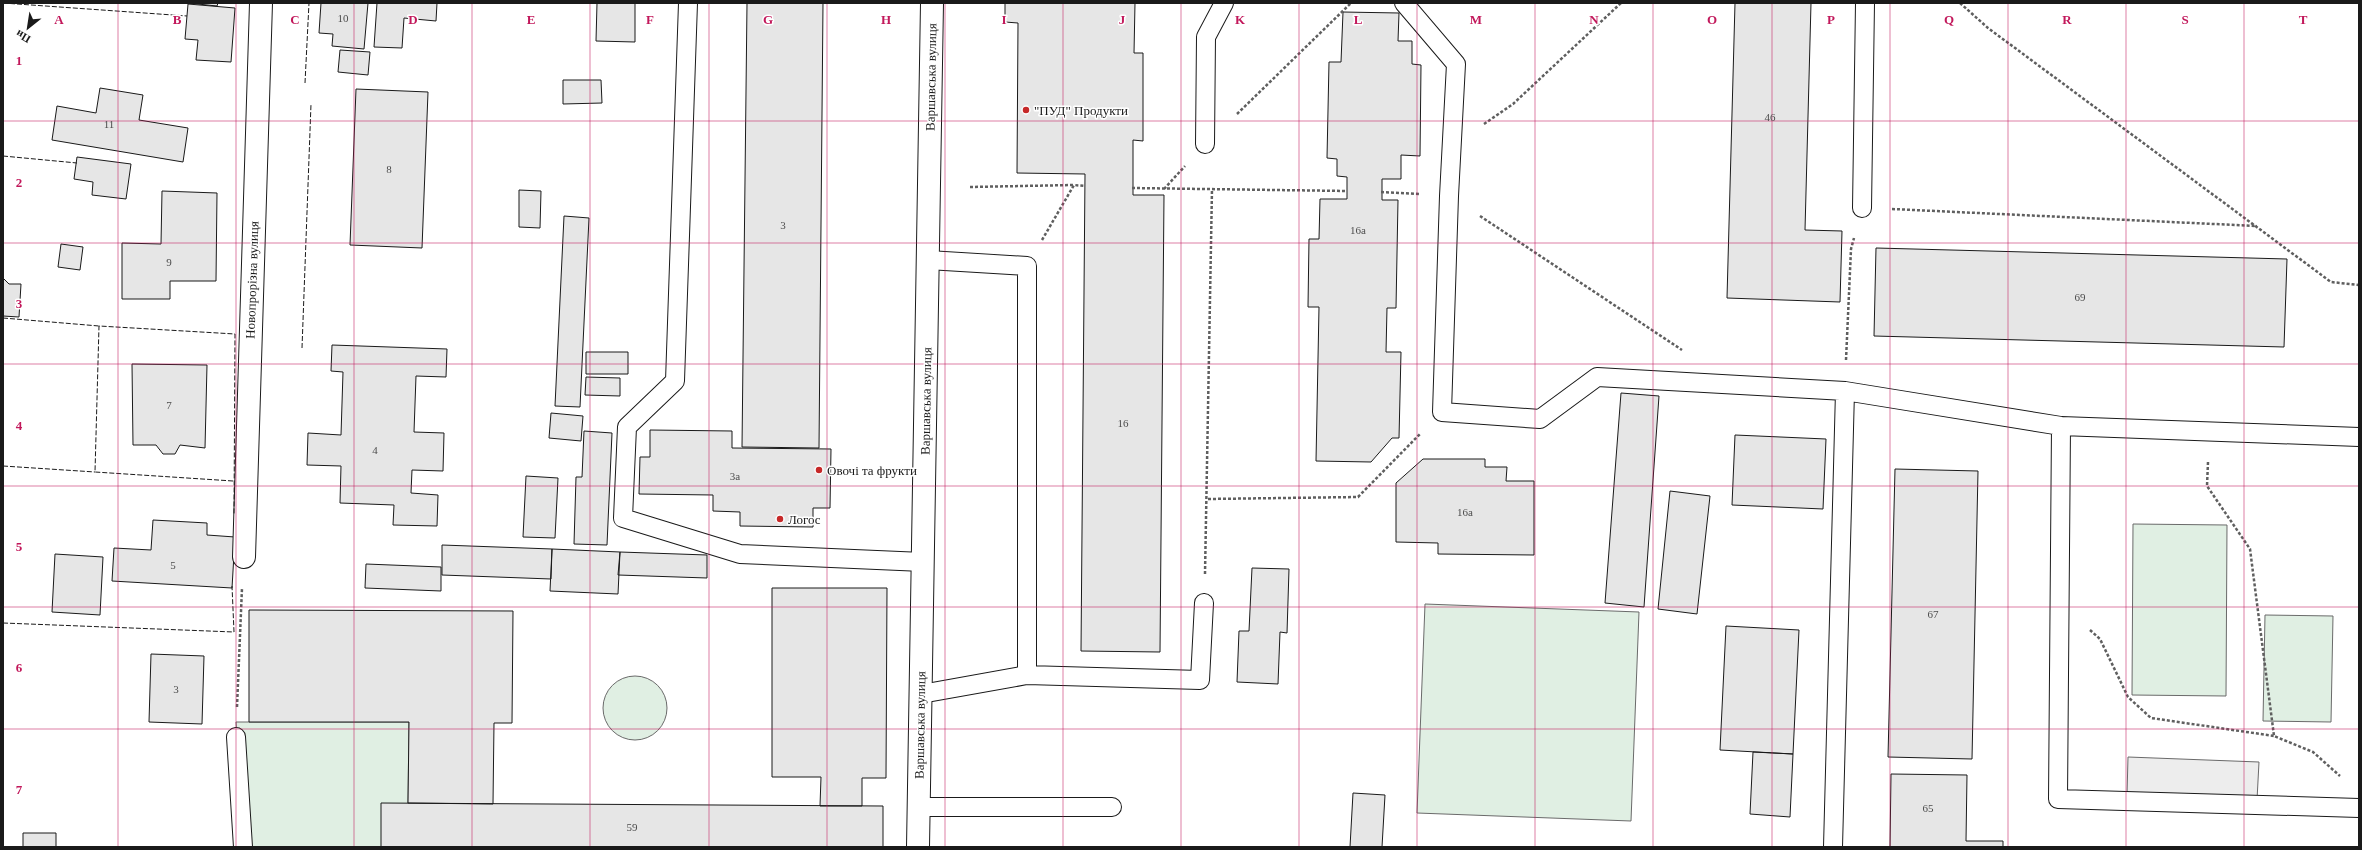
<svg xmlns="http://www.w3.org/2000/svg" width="2362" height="850" font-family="'Times New Roman',serif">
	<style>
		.green { fill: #e0efe3; stroke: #6a6a6a }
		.parking { fill: #ededed; stroke: #6a6a6a }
		.building { fill: #e6e6e6; stroke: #1a1a1a }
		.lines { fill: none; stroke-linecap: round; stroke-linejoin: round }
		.service-casing { stroke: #1a1a1a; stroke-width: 20 }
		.minor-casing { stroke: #1a1a1a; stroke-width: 24 }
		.path { stroke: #5f5f5f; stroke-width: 2.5; stroke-dasharray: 3 2; stroke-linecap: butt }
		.service { stroke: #fff; stroke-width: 18 }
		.minor { stroke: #fff; stroke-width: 22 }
		.fence { stroke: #1a1a1a; stroke-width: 1; stroke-dasharray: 5 2; stroke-linecap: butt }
		.grid { fill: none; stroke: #c2185b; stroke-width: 1; stroke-opacity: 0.55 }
		.poi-dot { fill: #c62828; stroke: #fff; stroke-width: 1.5 }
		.labels { text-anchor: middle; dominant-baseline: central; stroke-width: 3; stroke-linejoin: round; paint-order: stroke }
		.number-label { font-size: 11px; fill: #4d4d4d }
		.street-label { font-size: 13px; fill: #1a1a1a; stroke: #fff }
		.poi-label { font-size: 13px; fill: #1a1a1a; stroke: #fff; text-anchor: start }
		.grid-label { font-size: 13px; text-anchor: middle; font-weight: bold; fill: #c2185b; stroke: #fff; stroke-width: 3; stroke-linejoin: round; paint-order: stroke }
	</style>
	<rect width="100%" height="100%" fill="#fff"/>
	<path class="green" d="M 2133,524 L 2227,525 L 2226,696 L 2132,695 Z
		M 1425,604 L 1639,612 L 1631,821 L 1417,813 Z
		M 2265,615 L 2333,616 L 2331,722 L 2263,721 Z
		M603 708a32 32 0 1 1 64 0a32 32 0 1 1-64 0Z
		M 236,722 L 409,722 L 408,803 L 381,847 L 244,847 Z"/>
	<path class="parking" d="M 2128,757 L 2259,762 L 2257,800 L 2127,795 Z"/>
	<path class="building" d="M 188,3 L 218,3 L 217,6 Z
		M 321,3 L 368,3 L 364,49 L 332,46 L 333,34 L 319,33 Z
		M 377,3 L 437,3 L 436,21 L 404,18 L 402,48 L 374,47 Z
		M 597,3 L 635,3 L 635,42 L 596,41 Z
		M 747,3 L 823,3 L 819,448 L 742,447 Z
		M 1005,3 L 1135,3 L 1134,53 L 1143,53 L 1143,141 L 1133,140 L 1133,195 L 1164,195 L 1160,652 L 1081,651 L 1085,174 L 1017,173 L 1018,23 L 1005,22 Z
		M 1735,3 L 1811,3 L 1805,230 L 1842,231 L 1840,302 L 1727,298 Z
		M 188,4 L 235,8 L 231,62 L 196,60 L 198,40 L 185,39 Z
		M 1343,12 L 1399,13 L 1398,41 L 1412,41 L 1412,64 L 1421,65 L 1420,156 L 1401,155 L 1401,179 L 1382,179 L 1382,200 L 1398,200 L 1396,308 L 1387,308 L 1386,352 L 1401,352 L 1399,438 L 1392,438 L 1371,462 L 1316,461 L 1319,307 L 1308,307 L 1309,239 L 1319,239 L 1320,199 L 1347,199 L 1347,177 L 1337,176 L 1337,159 L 1327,158 L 1329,62 L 1341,62 Z
		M 340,50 L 370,52 L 368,75 L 338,72 Z
		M 563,80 L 601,80 L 602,103 L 563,104 Z
		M 100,88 L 143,95 L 139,120 L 188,128 L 183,162 L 52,140 L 57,106 L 96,113 Z
		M 356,89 L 428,92 L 422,248 L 350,245 Z
		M 77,157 L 131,164 L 126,199 L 92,195 L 93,182 L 74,179 Z
		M 519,190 L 541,191 L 540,228 L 519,227 Z
		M 162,191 L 217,193 L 216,281 L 170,281 L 170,299 L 122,299 L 122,243 L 161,244 Z
		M 564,216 L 589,218 L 580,407 L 555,406 Z
		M 61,244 L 83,247 L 80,270 L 58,267 Z
		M 1876,248 L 2287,259 L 2284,347 L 1874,336 Z
		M 3,278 L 9,284 L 21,284 L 19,317 L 3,316 Z
		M 332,345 L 447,349 L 446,377 L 416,376 L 414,432 L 444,433 L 443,471 L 412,470 L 411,493 L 438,495 L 437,526 L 393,525 L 394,505 L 340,503 L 341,466 L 307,465 L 308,433 L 341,435 L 343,372 L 331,371 Z
		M 586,352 L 628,352 L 628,374 L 586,374 Z
		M 132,364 L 207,365 L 205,448 L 180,445 L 175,454 L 163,454 L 156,445 L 133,445 Z
		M 586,377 L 620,378 L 620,396 L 585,395 Z
		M 1621,393 L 1659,396 L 1644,607 L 1605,603 Z
		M 551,413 L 583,416 L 581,441 L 549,438 Z
		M 650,430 L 732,431 L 732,448 L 831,449 L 830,508 L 813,508 L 813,527 L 740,526 L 740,512 L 713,511 L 713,495 L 639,494 L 640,457 L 650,457 Z
		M 584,431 L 612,433 L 607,545 L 574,544 L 576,477 L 582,477 Z
		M 1735,435 L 1826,439 L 1823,509 L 1732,505 Z
		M 1423,459 L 1485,459 L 1485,467 L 1507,467 L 1506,481 L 1534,481 L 1534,555 L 1438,554 L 1438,543 L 1396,542 L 1396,483 Z
		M 1895,469 L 1978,471 L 1972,759 L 1888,757 Z
		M 526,476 L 558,478 L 555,538 L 523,537 Z
		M 1670,491 L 1710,496 L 1697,614 L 1658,609 Z
		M 153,520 L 207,523 L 207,535 L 235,537 L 232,588 L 112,581 L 114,548 L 151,550 Z
		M 442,545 L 552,549 L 551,579 L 442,575 Z
		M 552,549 L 620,552 L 618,594 L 550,591 Z
		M 620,552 L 707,555 L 707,578 L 618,575 Z
		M 55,554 L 103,557 L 100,615 L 52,612 Z
		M 366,564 L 441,567 L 441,591 L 365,588 Z
		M 1252,568 L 1289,569 L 1287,633 L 1280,632 L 1278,684 L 1237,682 L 1239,631 L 1249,631 Z
		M 772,588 L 887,588 L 886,778 L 862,778 L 862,806 L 820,806 L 821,777 L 772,777 Z
		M 249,610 L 513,611 L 512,723 L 494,723 L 493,804 L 408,803 L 409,722 L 249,722 Z
		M 1726,626 L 1799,630 L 1793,754 L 1720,750 Z
		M 151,654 L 204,656 L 202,724 L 149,722 Z
		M 1753,752 L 1793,754 L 1790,817 L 1750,814 Z
		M 1891,774 L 1967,775 L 1966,841 L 2003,841 L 2003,847 L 1890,847 Z
		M 1353,793 L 1385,795 L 1382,847 L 1350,847 Z
		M 381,803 L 883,806 L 883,847 L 381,847 Z
		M 23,833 L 56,833 L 56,847 L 23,847 Z"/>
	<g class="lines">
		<defs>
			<path id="service" d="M 688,3 L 675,381 L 627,427 L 623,518 L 740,554 L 923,562
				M 1404,3 L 1456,64 L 1449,196 L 1442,412 L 1540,419 L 1597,377 L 1845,391 L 2061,426 L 2359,437
				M 1205,144 L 1206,37 L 1224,3
				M 1862,208 L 1865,3
				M 2061,426 L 2058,799 L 2359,808
				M 1027,675 L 1200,680 L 1204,603
				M 921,694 L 1027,675 L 1027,266 L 928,260
				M 236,737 L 243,847
				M 919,807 L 1112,807
				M 1833,847 L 1845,391"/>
			<path id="minor" d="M 244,557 L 261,3
				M 918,847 L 932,3"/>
		</defs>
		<use href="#service" class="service-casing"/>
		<use href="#minor" class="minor-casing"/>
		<path class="path" d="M 1960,3 L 1988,28 L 2331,282 L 2359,285
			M 1237,114 L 1351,3
			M 1484,124 L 1513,104 L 1621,3
			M 970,187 L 1073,185
			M 1132,188 L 1347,191
			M 1164,189 L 1185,166
			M 1381,192 L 1419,194
			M 1892,209 L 2257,226
			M 1480,216 L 1682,350
			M 1042,240 L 1074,185 L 1085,186
			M 1846,360 L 1851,249 L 1854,238
			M 2208,462 L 2207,486 L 2250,549 L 2274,736 L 2313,752 L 2340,776
			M 1208,499 L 1358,497 L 1420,434
			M 1205,574 L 1212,189
			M 2090,630 L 2100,639 L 2128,697 L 2151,718 L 2274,736
			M 237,707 L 242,588"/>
		<use href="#service" class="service"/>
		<use href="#minor" class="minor"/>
		<path class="fence" d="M 3,3 L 187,16
			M 305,83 L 309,3
			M 3,156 L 77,163
			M 3,318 L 99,326
			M 302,348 L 311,104
			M 3,466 L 95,472
			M 233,481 L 95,472 L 99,326 L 235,334 L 234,514
			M 3,623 L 234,632 L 232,586"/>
	</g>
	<path class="grid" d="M 118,3 L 118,847M 236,3 L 236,847M 354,3 L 354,847M 472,3 L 472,847M 590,3 L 590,847M 709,3 L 709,847M 827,3 L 827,847M 945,3 L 945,847M 1063,3 L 1063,847M 1181,3 L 1181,847M 1299,3 L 1299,847M 1417,3 L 1417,847M 1535,3 L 1535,847M 1653,3 L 1653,847M 1772,3 L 1772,847M 1890,3 L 1890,847M 2008,3 L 2008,847M 2126,3 L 2126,847M 2244,3 L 2244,847M 3,121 L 2359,121M 3,243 L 2359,243M 3,364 L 2359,364M 3,486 L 2359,486M 3,607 L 2359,607M 3,729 L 2359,729"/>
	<g class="poi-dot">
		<circle cx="1026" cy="110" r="4"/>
		<circle cx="819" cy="470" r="4"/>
		<circle cx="780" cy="519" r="4"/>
	</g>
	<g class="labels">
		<g class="number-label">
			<text x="343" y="18">10</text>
			<text x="1770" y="117">46</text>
			<text x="109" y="124">11</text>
			<text x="389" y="169">8</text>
			<text x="783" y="225">3</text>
			<text x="1358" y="230">16а</text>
			<text x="169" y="262">9</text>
			<text x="2080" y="297">69</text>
			<text x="169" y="405">7</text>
			<text x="1123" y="423">16</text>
			<text x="375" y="450">4</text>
			<text x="735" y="476">3а</text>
			<text x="1465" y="512">16а</text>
			<text x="173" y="565">5</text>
			<text x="1933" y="614">67</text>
			<text x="176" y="689">3</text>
			<text x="1928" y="808">65</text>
			<text x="632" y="827">59</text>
		</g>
		<g class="street-label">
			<text transform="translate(931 77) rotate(-89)">Варшавська вулиця</text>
			<text transform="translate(252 280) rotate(-88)">Новопрорізна вулиця</text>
			<text transform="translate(926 401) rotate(-89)">Варшавська вулиця</text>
			<text transform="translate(920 725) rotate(-89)">Варшавська вулиця</text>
		</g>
		<g class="poi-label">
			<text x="1034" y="110">"ПУД" Продукти</text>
			<text x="827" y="470">Овочі та фрукти</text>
			<text x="788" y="519">Логос</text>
		</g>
	</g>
	<g class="grid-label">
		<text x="59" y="24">A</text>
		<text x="177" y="24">B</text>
		<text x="295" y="24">C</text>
		<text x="413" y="24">D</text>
		<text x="531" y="24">E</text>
		<text x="650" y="24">F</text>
		<text x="768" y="24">G</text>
		<text x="886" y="24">H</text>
		<text x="1004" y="24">I</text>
		<text x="1122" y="24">J</text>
		<text x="1240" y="24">K</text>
		<text x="1358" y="24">L</text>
		<text x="1476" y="24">M</text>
		<text x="1594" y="24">N</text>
		<text x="1712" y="24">O</text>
		<text x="1831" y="24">P</text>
		<text x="1949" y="24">Q</text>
		<text x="2067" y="24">R</text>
		<text x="2185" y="24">S</text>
		<text x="2303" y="24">T</text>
		<text x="19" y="65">1</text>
		<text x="19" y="187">2</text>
		<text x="19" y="308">3</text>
		<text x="19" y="430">4</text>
		<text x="19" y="551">5</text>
		<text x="19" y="672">6</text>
		<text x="19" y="794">7</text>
	</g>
	<rect width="2362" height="850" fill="none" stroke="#1a1a1a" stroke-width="8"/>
	<g transform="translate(28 28) rotate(210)" stroke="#ffffff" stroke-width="3" paint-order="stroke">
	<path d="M0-3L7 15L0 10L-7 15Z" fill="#1a1a1a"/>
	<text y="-6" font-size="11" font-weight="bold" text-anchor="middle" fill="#1a1a1a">Пн</text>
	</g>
</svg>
